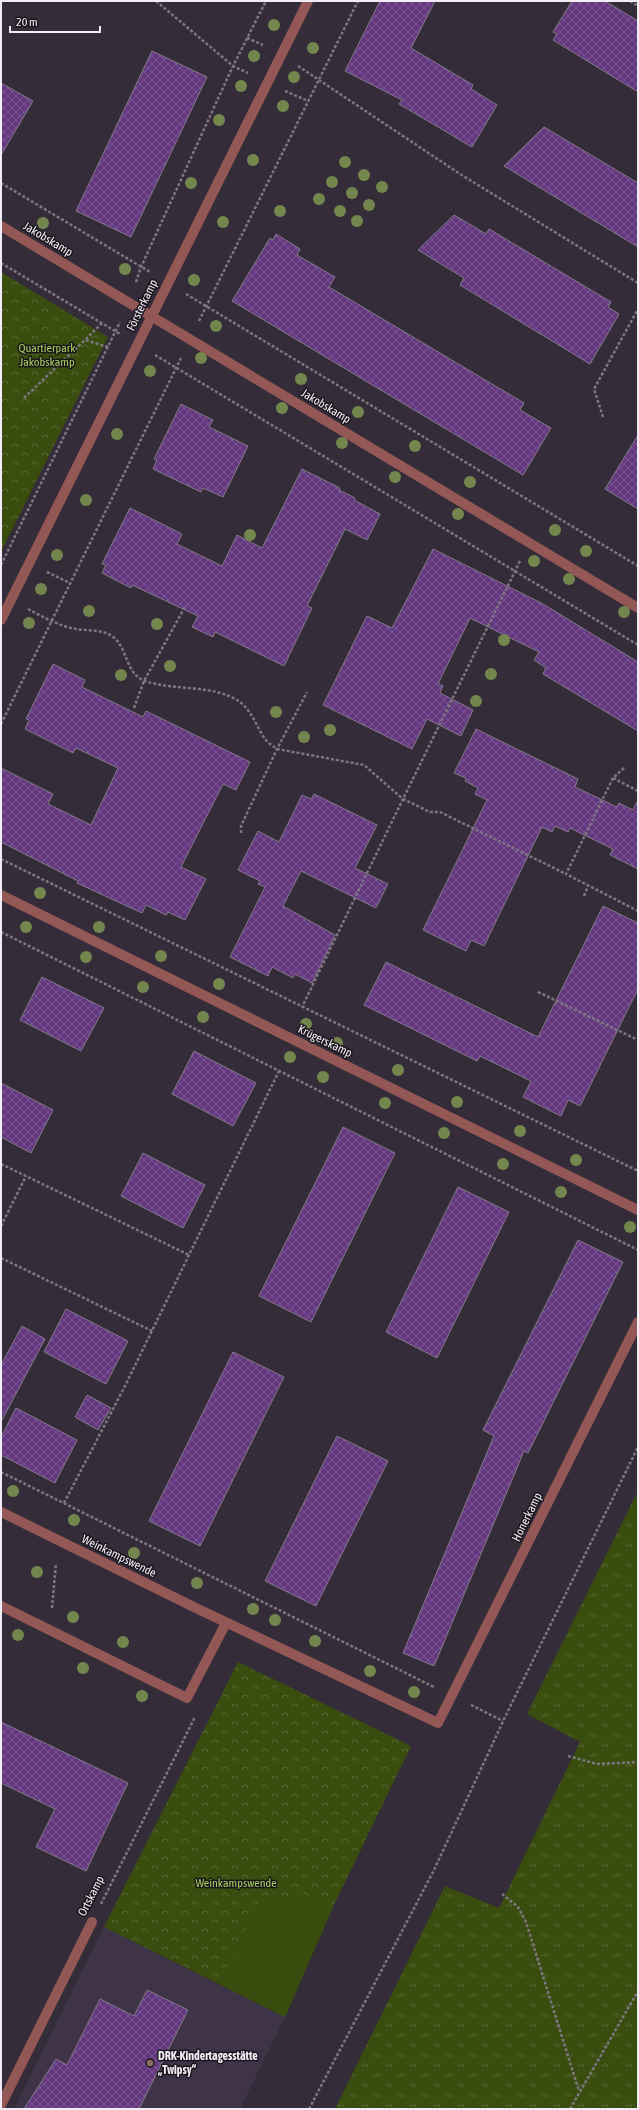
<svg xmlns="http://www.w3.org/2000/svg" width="639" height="2110" font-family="'Asap Condensed',sans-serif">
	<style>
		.built { fill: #3f3447 }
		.grass { fill: url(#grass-tufts) }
		.park { fill: url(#park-crowns) }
		.garden { fill: #394d0e }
		.building { fill: url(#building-cross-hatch); stroke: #837a89 }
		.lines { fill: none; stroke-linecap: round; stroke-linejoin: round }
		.path { stroke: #7e7782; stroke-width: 2.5; stroke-dasharray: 3 2; stroke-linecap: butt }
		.minor { stroke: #935756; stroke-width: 10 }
		.tree { fill: #73864d }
		.education-dot { fill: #8d6e63; stroke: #1a161c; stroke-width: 1.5 }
		.labels { text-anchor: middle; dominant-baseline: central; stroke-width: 3; stroke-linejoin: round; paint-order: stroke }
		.street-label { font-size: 12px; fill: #f1ecf5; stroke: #1a161c }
		.park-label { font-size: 12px; fill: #a7d05e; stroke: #1a161c }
		.poi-label { font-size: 12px; font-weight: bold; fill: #f1ecf5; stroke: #1a161c; text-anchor: start }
	</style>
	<defs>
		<pattern id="grass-tufts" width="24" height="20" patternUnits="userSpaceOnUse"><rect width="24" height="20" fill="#394d0e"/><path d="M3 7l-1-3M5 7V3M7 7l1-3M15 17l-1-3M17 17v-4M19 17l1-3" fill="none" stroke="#566732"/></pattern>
		<pattern id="park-crowns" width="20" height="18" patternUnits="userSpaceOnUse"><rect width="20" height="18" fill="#394d0e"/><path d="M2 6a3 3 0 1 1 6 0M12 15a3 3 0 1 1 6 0" fill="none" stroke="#566732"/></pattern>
		<pattern id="building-cross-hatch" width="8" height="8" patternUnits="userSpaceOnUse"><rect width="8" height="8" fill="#64387e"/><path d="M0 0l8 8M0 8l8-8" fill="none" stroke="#7b5591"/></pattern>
	</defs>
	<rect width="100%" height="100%" fill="#342c39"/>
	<path class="built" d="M 104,1927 L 285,2017 L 240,2109 L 14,2109 Z"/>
	<path class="grass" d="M 638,1491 L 638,2109 L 335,2109 L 445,1886 L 499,1908 L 580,1742 L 527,1714 Z"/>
	<path class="park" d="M 1,272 L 108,337 L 1,552 Z
		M 238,1662 L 411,1746 L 332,1909 L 285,2017 L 104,1927 Z"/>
	<path class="garden" d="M 302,1894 L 332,1909 L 285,2017 L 219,1984 L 261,1902 L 288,1900 Z"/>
	<path class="building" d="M 380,1 L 435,1 L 411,48 L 473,85 L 471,89 L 497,105 L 472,147 L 399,104 L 402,100 L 345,71 Z
		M 572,1 L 605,1 L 638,21 L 638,92 L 553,40 L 557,34 L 553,32 Z
		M 152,51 L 207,77 L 131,237 L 76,211 Z
		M 1,83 L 33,101 L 1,155 Z
		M 544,127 L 638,183 L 638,247 L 504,166 Z
		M 454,215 L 486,234 L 489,229 L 611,302 L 608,307 L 619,314 L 590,364 L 460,285 L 464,278 L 418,250 Z
		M 276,234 L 300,249 L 297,255 L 335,277 L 329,287 L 524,403 L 520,410 L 551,428 L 523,475 L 232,301 L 270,238 L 273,240 Z
		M 181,404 L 213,420 L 209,427 L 248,446 L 223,497 L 203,488 L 201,492 L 153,469 L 157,460 L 154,459 Z
		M 638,435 L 638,509 L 605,489 Z
		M 302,469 L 340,488 L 339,490 L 355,498 L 354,500 L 380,514 L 367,540 L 345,529 L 307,606 L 312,608 L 284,666 L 215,632 L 213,637 L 192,627 L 198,616 L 132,585 L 131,588 L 102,573 L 106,565 L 102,564 L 130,508 L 182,534 L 177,544 L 222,566 L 237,535 L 262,548 Z
		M 433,549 L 543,604 L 638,662 L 638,731 L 543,674 L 546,668 L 534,660 L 539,652 L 470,618 L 438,684 L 443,686 L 440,693 L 473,710 L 461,736 L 427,719 L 412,749 L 323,705 L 367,616 L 392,628 Z
		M 53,664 L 85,680 L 82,687 L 143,717 L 146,711 L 250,762 L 236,790 L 223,784 L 181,867 L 206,879 L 185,920 L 168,912 L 166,915 L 146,905 L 142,913 L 77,883 L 78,881 L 1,842 L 1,768 L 53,794 L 48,804 L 91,825 L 118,768 L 76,748 L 73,753 L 25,729 L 29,720 L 26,719 Z
		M 476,729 L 578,779 L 575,787 L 617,807 L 619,803 L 633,810 L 638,800 L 638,869 L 610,855 L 613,849 L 570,828 L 568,832 L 555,826 L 552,832 L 542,827 L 484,946 L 471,940 L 466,951 L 423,930 L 487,800 L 475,794 L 478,788 L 465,781 L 466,778 L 454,773 Z
		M 314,794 L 377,825 L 355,868 L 388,884 L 376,908 L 301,871 L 283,906 L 335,935 L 312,983 L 295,974 L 293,978 L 272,967 L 268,976 L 230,957 L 265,887 L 258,884 L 260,881 L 238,870 L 258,831 L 279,842 L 302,795 L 311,799 Z
		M 603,906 L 638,923 L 638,989 L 580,1106 L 568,1100 L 561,1116 L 523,1097 L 531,1081 L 480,1056 L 477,1061 L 364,1005 L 386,962 L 538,1037 Z
		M 42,977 L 104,1008 L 81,1051 L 20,1020 Z
		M 194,1051 L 256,1083 L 233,1126 L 172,1094 Z
		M 1,1083 L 53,1110 L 31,1153 L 1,1137 Z
		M 343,1127 L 395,1153 L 311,1322 L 259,1296 Z
		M 143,1153 L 205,1185 L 183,1228 L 121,1196 Z
		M 458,1187 L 509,1212 L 437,1358 L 386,1332 Z
		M 578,1240 L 623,1262 L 528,1453 L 524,1451 L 434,1666 L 403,1653 L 494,1436 L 483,1430 Z
		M 66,1309 L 128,1341 L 106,1384 L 44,1352 Z
		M 22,1326 L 45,1339 L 1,1422 L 1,1365 Z
		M 233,1352 L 284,1377 L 200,1546 L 149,1521 Z
		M 87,1395 L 111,1408 L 98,1430 L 75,1417 Z
		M 16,1408 L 77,1440 L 55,1483 L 1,1455 L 1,1437 Z
		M 337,1436 L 388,1461 L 316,1606 L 265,1581 Z
		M 1,1722 L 128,1783 L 86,1871 L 36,1847 L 55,1809 L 1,1783 Z
		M 147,1990 L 188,2010 L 139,2109 L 24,2109 L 56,2059 L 67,2065 L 100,1999 L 134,2016 Z"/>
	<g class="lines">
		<path class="path" d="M 156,1 L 233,66 L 248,73
			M 630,1 L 638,6
			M 247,38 L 263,45
			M 298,66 L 460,174 L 638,283
			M 285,91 L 308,101
			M 1,183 L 150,272
			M 1,263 L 120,334
			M 136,282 L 141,267 L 233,66 L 266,1
			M 186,294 L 638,566
			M 199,321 L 358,1
			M 102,323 L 85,340 L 108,347
			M 155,355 L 638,645
			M 24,398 L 85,340
			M 603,417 L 594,389 L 638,309
			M 520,561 L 403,799 L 430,812 L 440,812 L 566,874
			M 1,565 L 120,322
			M 47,572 L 70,583
			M 28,609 C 43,617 59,626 76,629 C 88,631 101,629 112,636 C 128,647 125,674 145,681 C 174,691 210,684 237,700 C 251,708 256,726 265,739 C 268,743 273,746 277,749 L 364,765 L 403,799 L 302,1007
			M 134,708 L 144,681 L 186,605
			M 1,724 L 181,358
			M 624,768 L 613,778 L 566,874 L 638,911
			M 613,778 L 638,791
			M 241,833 L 241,826 L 277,749 L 307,692
			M 1,859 L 638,1171
			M 584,896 L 588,886
			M 1,932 L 638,1250
			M 538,992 L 638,1040
			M 1,1164 L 189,1255
			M 1,1226 L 26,1176
			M 1,1258 L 152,1331
			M 1,1472 L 434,1687
			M 64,1503 L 124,1388 L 279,1071
			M 52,1608 L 56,1563
			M 471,1705 L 503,1721
			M 568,1756 L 597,1764 L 638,1762
			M 502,1894 L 518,1907 L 526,1922 L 579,2091
			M 101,1904 L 195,1717
			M 309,2109 L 434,1870 L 506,1715 L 638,1447
			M 570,2109 L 638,1991"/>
		<path class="minor" d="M 1,226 L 638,608
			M 1,620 L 308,1
			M 1,895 L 638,1210
			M 1,1512 L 200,1610 L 438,1723 L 638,1322
			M 1,1606 L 187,1698 L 226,1623
			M 1,2105 L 92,1922"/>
	</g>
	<g class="tree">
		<circle cx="274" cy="25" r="6"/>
		<circle cx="313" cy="48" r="6"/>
		<circle cx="254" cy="56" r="6"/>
		<circle cx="294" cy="77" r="6"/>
		<circle cx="241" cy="86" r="6"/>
		<circle cx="283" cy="106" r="6"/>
		<circle cx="219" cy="120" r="6"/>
		<circle cx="253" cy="160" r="6"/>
		<circle cx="345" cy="162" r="6"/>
		<circle cx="364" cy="175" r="6"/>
		<circle cx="332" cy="182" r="6"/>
		<circle cx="191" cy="183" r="6"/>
		<circle cx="382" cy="187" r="6"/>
		<circle cx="352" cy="193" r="6"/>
		<circle cx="319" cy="199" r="6"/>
		<circle cx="369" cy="205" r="6"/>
		<circle cx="280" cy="211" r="6"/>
		<circle cx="340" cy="211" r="6"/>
		<circle cx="357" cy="221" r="6"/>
		<circle cx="223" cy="222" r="6"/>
		<circle cx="43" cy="223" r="6"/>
		<circle cx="125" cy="269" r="6"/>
		<circle cx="194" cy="280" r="6"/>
		<circle cx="216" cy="326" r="6"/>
		<circle cx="201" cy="358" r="6"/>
		<circle cx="150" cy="371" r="6"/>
		<circle cx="301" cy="379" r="6"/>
		<circle cx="282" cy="408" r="6"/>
		<circle cx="358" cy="412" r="6"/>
		<circle cx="117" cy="434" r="6"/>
		<circle cx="342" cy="443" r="6"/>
		<circle cx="415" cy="446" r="6"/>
		<circle cx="395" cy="477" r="6"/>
		<circle cx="470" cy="482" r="6"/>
		<circle cx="86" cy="500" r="6"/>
		<circle cx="458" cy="514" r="6"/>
		<circle cx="555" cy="530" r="6"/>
		<circle cx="250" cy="535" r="6"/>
		<circle cx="586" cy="551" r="6"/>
		<circle cx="57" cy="555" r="6"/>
		<circle cx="534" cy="561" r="6"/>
		<circle cx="569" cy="579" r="6"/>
		<circle cx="41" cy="589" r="6"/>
		<circle cx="89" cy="611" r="6"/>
		<circle cx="624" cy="612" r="6"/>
		<circle cx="29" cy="623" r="6"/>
		<circle cx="157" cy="624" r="6"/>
		<circle cx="504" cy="640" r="6"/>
		<circle cx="170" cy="666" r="6"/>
		<circle cx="491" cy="674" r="6"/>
		<circle cx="121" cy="675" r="6"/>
		<circle cx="476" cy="701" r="6"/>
		<circle cx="276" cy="712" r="6"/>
		<circle cx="330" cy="730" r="6"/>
		<circle cx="304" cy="737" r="6"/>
		<circle cx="40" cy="893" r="6"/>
		<circle cx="26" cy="927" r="6"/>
		<circle cx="99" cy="927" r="6"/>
		<circle cx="161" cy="956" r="6"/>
		<circle cx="86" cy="957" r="6"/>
		<circle cx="219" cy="984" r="6"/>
		<circle cx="143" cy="987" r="6"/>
		<circle cx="203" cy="1017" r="6"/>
		<circle cx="306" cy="1024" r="6"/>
		<circle cx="337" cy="1043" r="6"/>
		<circle cx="290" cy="1057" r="6"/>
		<circle cx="398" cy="1070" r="6"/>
		<circle cx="323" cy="1077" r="6"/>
		<circle cx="457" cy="1102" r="6"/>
		<circle cx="385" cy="1103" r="6"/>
		<circle cx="520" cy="1131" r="6"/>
		<circle cx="444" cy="1133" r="6"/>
		<circle cx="576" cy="1160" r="6"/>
		<circle cx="503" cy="1164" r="6"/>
		<circle cx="561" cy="1192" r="6"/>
		<circle cx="630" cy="1227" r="6"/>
		<circle cx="13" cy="1491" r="6"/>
		<circle cx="74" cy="1520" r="6"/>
		<circle cx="134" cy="1553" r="6"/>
		<circle cx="37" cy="1572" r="6"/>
		<circle cx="197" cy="1583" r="6"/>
		<circle cx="253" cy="1609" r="6"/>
		<circle cx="73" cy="1617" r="6"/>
		<circle cx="275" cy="1620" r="6"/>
		<circle cx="18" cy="1635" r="6"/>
		<circle cx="315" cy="1641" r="6"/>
		<circle cx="123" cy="1642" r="6"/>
		<circle cx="83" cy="1668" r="6"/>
		<circle cx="370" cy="1671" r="6"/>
		<circle cx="414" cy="1692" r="6"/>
		<circle cx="142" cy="1696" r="6"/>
	</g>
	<circle class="education-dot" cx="150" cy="2063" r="4"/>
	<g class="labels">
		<g class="street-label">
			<text transform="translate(48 239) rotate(31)">Jakobskamp</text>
			<text transform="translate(142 305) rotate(-64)">Försterkamp</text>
			<text transform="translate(326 406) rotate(31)">Jakobskamp</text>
			<text transform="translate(325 1041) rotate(26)">Krügerskamp</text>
			<text transform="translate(527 1517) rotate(-64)">Honerkamp</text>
			<text transform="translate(119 1556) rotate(26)">Weinkampswende</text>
			<text transform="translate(91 1896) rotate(-63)">Ortskamp</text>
		</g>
		<g class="park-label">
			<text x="47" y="348">Quartierpark<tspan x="47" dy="14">Jakobskamp</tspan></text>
			<text x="236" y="1883">Weinkampswende</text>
		</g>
		<g class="poi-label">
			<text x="158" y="2056">DRK-Kindertagesstätte<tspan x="158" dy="14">„Twipsy“</tspan></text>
		</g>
	</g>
	<rect width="639" height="2110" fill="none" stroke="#f1ecf5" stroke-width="4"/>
	<path d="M10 26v6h90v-6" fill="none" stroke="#f1ecf5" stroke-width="2"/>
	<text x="16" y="26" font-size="12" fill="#f1ecf5" stroke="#1a161c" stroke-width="3" paint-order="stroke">20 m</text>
</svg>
